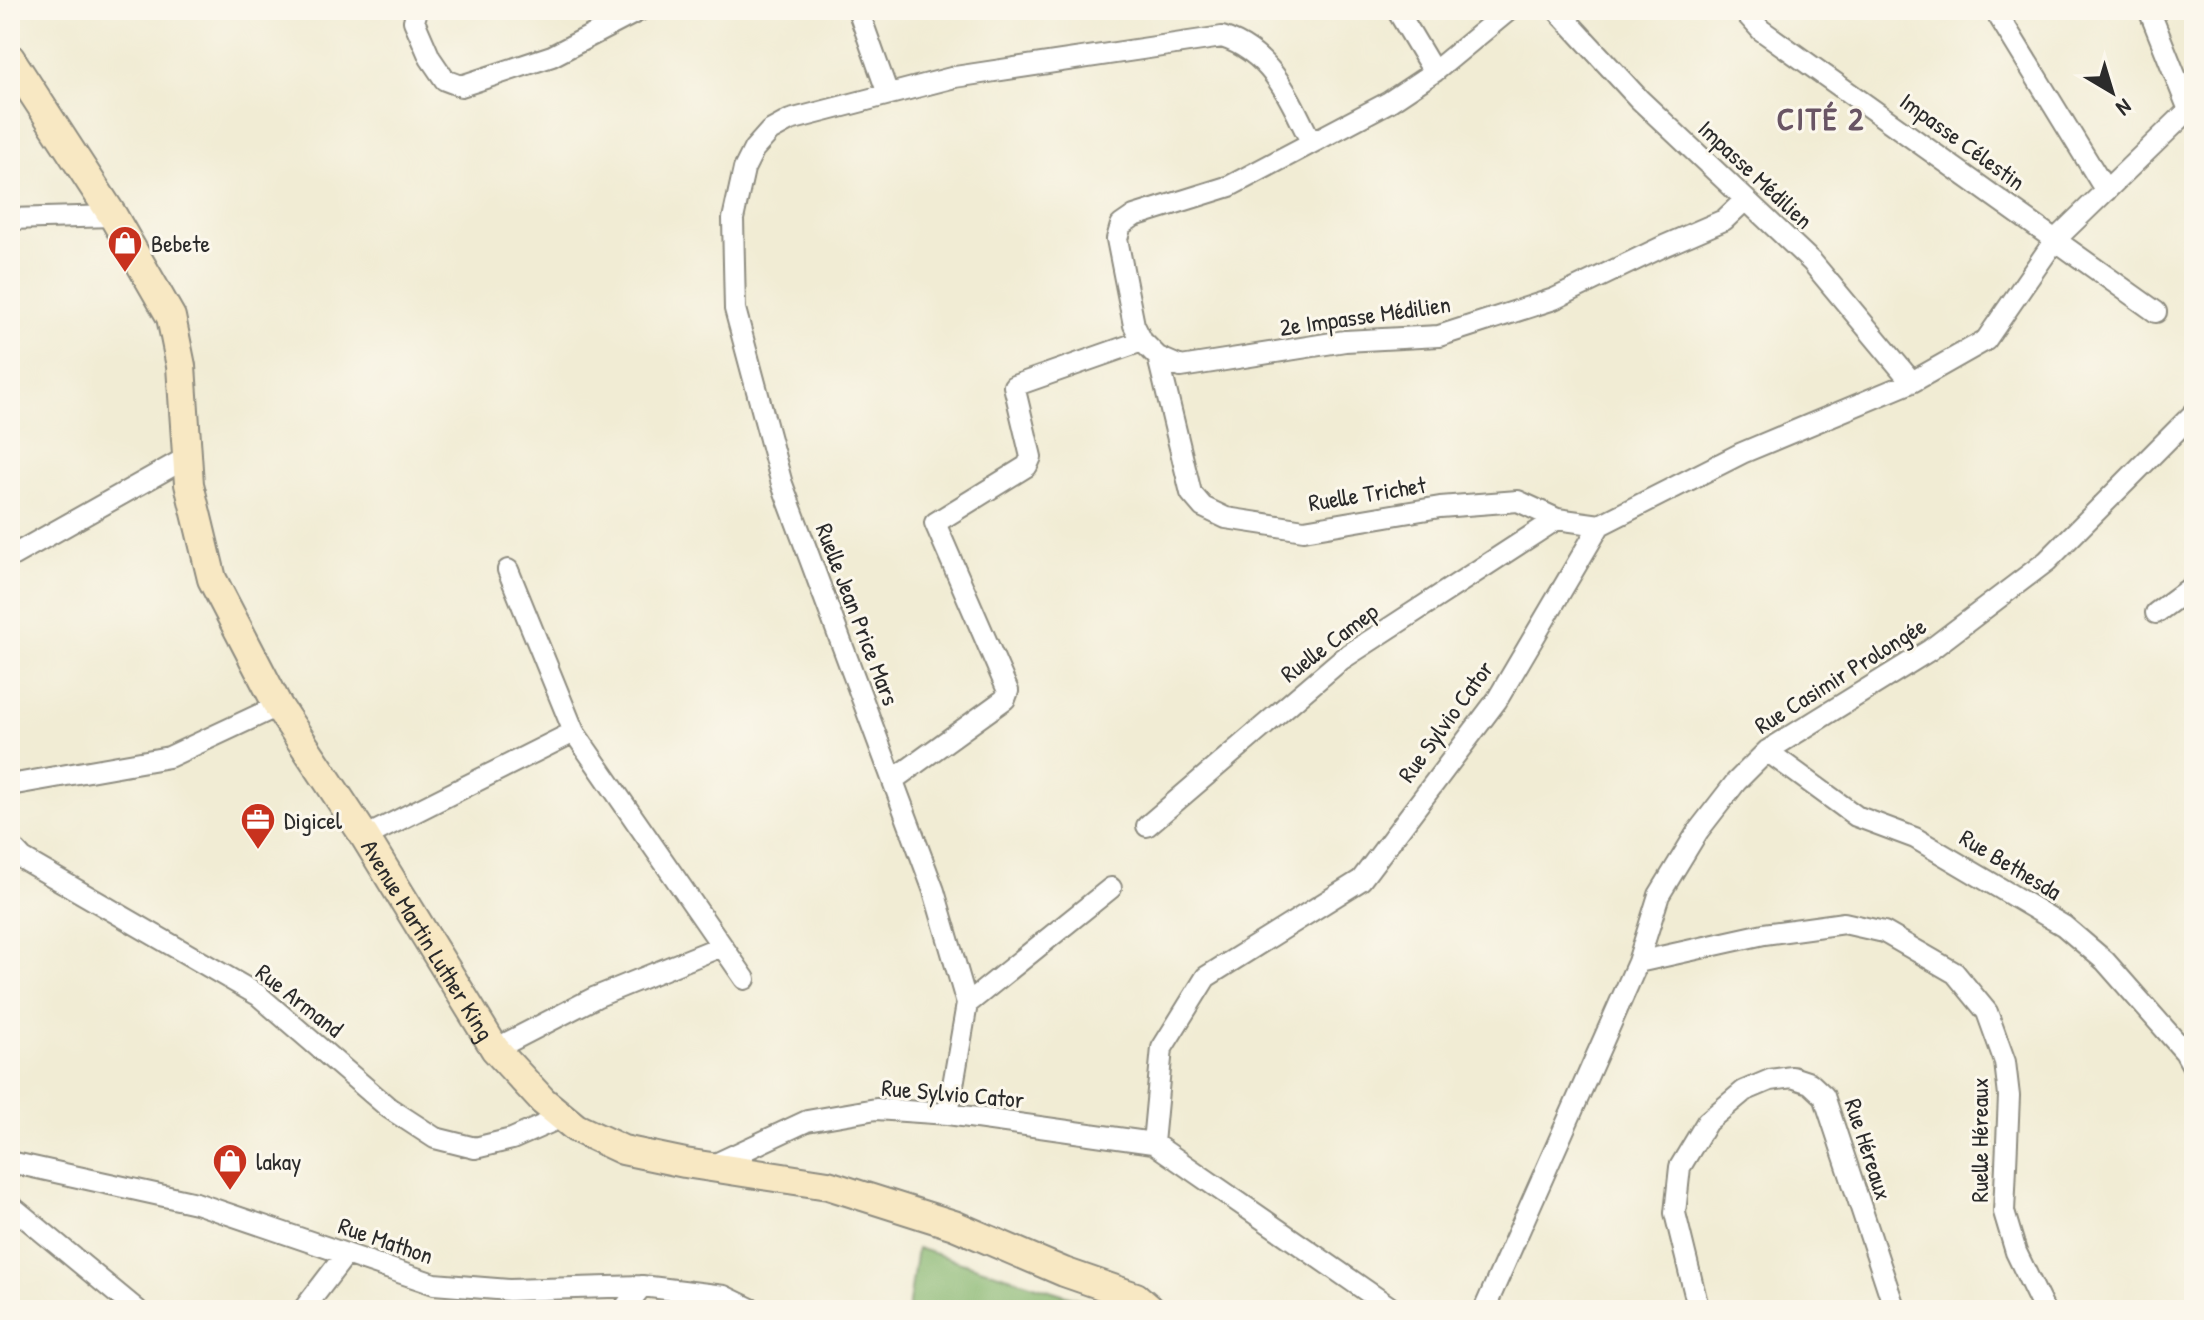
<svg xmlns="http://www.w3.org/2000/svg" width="2204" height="1320" font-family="'Patrick Hand',sans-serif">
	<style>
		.forest { fill: #86b66e; stroke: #58704c; stroke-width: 2 }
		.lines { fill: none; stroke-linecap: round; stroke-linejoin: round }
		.street-casing { stroke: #8e8c80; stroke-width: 24 }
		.secondary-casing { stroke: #8e8c80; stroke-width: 32 }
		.street { stroke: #fff; stroke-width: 20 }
		.secondary { stroke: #f8e8c3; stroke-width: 28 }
		.labels { text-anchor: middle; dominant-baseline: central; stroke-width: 6; stroke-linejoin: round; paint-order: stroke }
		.street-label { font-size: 24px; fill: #2b2b2b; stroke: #fbf7ec }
		.poi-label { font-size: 24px; fill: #2b2b2b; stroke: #fbf7ec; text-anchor: start }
		.district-label { font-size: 32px; font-weight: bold; letter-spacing: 2px; fill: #695564; stroke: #fbf7ec }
	</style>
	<rect width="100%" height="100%" fill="#fbf7ec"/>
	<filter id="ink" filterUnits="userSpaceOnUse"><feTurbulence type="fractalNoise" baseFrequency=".0125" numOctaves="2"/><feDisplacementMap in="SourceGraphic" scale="16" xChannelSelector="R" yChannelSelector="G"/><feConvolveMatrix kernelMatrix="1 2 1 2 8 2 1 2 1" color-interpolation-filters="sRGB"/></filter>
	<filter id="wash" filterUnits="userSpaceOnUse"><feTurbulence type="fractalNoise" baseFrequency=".006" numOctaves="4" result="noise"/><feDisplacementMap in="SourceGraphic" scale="32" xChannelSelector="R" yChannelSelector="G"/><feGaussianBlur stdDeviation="1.8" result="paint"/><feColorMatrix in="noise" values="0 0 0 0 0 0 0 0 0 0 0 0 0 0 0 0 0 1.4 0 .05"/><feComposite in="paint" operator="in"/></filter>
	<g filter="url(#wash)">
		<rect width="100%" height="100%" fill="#f1ecd4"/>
		<path class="forest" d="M 917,1248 L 1113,1310 L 908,1310 Z"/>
	</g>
	<g filter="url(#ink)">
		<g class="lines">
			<defs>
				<path id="street" d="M 417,10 L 414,21 L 430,58 L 445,80 L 461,86 L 552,56 L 640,10
					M 858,10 L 888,94
					M 1397,10 L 1434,72
					M 1509,10 L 1434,72 L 1389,102 L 1230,186 L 1134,216 L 1121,225 L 1117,239 L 1134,325 L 1142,341 L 1158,357 L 1181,367 L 1345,341 L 1439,336 L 1554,299 L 1664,246 L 1724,220 L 1744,201
					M 1557,10 L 1639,99 L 1812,262 L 1912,382
					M 1743,10 L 1761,30 L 2156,312
					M 1995,10 L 2106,191
					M 2149,10 L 2189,110
					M 10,219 L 113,216
					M 1158,357 L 1191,493 L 1203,507 L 1226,518 L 1304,530 L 1440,507 L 1518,501 L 1557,519 L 1600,525
					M 10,557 L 186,458
					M 508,570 L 574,732 L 745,979
					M 2156,613 L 2194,585
					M 1767,751 L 1856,816 L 1915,838 L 2064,926 L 2105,961 L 2185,1052 L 2194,1068
					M 893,780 L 1005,699 L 1008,691 L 935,523 L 1027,466 L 1031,457 L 1014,386 L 1142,341
					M 10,785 L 169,757 L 278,706
					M 1147,826 L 1342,659 L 1557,519
					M 365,837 L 574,732
					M 10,845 L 23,859 L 258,995 L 389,1108 L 435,1138 L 475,1148 L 512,1139 L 562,1117
					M 1638,962 L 1764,934 L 1844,923 L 1884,932 L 1955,973 L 1987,1012 L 2005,1062 L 2009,1096 L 2004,1212 L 2016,1252 L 2044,1310
					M 967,1004 L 1111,888
					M 495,1049 L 596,997 L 722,946
					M 948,1114 L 967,1004 L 934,891 L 782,484 L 735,309 L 733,219 L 744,169 L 754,149 L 770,131 L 790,120 L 955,77 L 1222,37 C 1272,53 1290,99 1311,142
					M 1153,1143 L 1394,1310
					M 10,1162 L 196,1203 L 434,1284 L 509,1290 L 642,1286 L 724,1296 L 753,1310
					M 711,1166 L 807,1121 L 876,1109 L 948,1114 L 1153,1143 L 1162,1048 L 1206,977 L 1361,880 L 1497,700 L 1600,525 L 1742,453 L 1912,382 L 1986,340 L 2055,240 L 2194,105
					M 10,1205 L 137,1310
					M 303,1310 L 346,1254
					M 623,1310 L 642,1286
					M 1484,1310 L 1638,962 L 1659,895 L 1698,831 L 1736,782 L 1767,751 L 1930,650 L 2047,561 L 2194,413
					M 1702,1310 L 1697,1303 L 1675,1213 L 1680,1167 L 1707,1122 L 1744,1091 L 1770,1080 L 1792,1077 L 1810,1083 L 1824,1096 L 1895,1310
					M 2192,1310 L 2194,1308"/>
				<g id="secondary">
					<path id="s1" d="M 10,58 L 113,216 L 171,317 L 181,366 L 189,484 L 212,579 L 278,706 L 365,837 L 495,1049 L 543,1101 L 576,1128 L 623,1150 L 685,1163 L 828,1185 L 954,1225 L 1064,1272 L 1136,1297 L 1151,1310"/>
				</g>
			</defs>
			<use href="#street" class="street-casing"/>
			<use href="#secondary" class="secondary-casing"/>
			<use href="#street" class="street"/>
			<use href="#secondary" class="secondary"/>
		</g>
	</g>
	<defs>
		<symbol id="shop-pin" viewBox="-11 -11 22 30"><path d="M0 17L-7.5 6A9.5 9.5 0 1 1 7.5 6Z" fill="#c8321e" stroke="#fbf7ec"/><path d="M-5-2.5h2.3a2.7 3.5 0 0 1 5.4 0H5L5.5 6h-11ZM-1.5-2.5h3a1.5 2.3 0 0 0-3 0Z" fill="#fff"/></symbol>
		<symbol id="office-pin" viewBox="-11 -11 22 30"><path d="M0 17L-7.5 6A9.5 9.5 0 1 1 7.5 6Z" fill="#c8321e" stroke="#fbf7ec"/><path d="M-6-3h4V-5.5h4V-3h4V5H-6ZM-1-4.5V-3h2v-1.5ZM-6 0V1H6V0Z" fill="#fff"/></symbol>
	</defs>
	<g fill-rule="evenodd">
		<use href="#shop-pin" x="105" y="223" width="40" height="54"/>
		<use href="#office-pin" x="238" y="800" width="40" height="54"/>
		<use href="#shop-pin" x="210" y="1141" width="40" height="54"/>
	</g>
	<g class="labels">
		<g class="street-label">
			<text transform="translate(1963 141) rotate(36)">Impasse Célestin</text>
			<text transform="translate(1756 174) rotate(43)">Impasse Médilien</text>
			<text transform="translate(1365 315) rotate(-8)">2e Impasse Médilien</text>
			<text transform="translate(1367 493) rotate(-9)">Ruelle Trichet</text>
			<text transform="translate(858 614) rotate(69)">Ruelle Jean Price Mars</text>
			<text transform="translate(1329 642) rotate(-37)">Ruelle Camep</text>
			<text transform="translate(1840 675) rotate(-32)">Rue Casimir Prolongée</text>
			<text transform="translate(1445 721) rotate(-54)">Rue Sylvio Cator</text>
			<text transform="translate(2011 864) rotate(31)">Rue Bethesda</text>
			<text stroke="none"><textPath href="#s1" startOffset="992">Avenue Martin Luther King</textPath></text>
			<text transform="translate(300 1000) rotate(38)">Rue Armand</text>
			<text transform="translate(953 1093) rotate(5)">Rue Sylvio Cator</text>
			<text transform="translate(1979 1140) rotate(-90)">Ruelle Héreaux</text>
			<text transform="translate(1869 1149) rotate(72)">Rue Héreaux</text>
			<text transform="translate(386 1240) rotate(19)">Rue Mathon</text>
		</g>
		<g class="poi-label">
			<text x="151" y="243">Bebete</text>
			<text x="284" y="820">Digicel</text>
			<text x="256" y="1161">lakay</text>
		</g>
		<g class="district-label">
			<text x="1821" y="118">CITÉ 2</text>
		</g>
	</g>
	<rect width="2204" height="1320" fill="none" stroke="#fbf7ec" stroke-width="40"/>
	<g transform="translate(2112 92) rotate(142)" stroke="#fbf7ec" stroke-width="6" paint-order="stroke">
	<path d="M0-6L14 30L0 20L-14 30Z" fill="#2b2b2b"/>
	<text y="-12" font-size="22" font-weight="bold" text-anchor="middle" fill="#2b2b2b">N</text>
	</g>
</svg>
